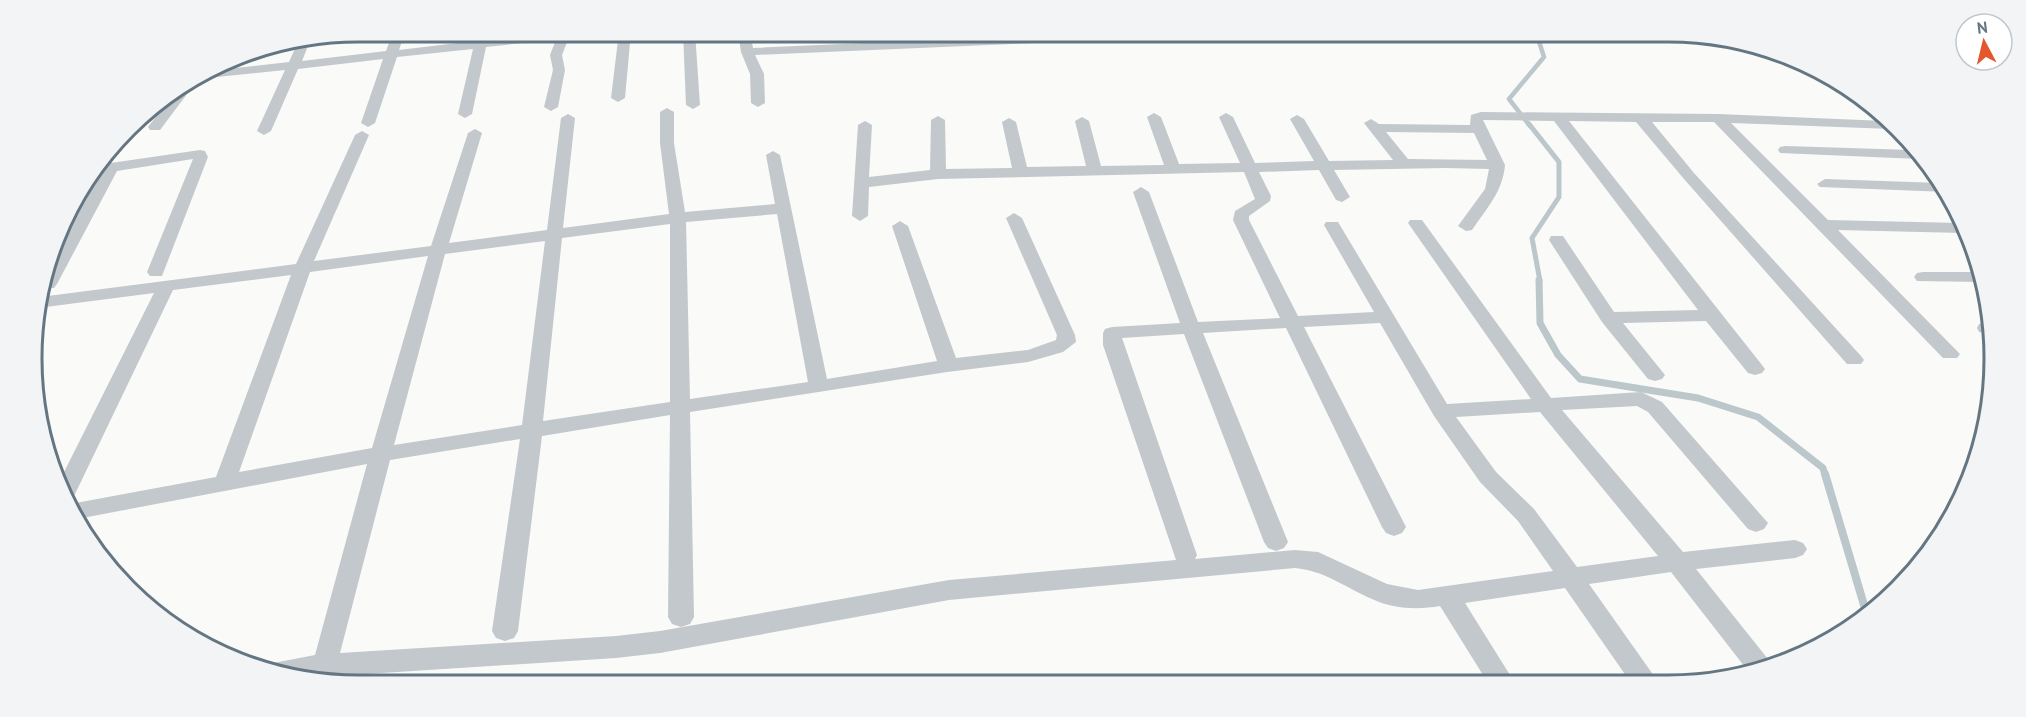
<svg xmlns="http://www.w3.org/2000/svg" width="2026" height="717" font-family="'PT Sans',sans-serif">
	<style>
		.lines { fill: none; stroke-linecap: round; stroke-linejoin: round }
		.stream-far3 { stroke: #bbc7cb; stroke-width: 4.5 }
		.stream-far2 { stroke: #bbc7cb; stroke-width: 5 }
		.stream-far1 { stroke: #bbc7cb; stroke-width: 7 }
		.stream { stroke: #bbc7cb; stroke-width: 8 }
		.minor { fill: #c3c8cc; fill-rule: evenodd }
		.rim { fill: none; stroke: #657683; stroke-width: 3 }
	</style>
	<rect width="100%" height="100%" fill="#fafaf8"/>
	<g class="lines">
		<path class="stream-far3" d="M 1530,126 L 1509,99 L 1544,57 L 1536,32"/>
		<path class="stream-far2" d="M 1529,124 L 1559,162 L 1559,197 L 1532,238 L 1540,281"/>
		<path class="stream-far1" d="M 1539,280 L 1540,323 L 1558,355 L 1580,379 L 1698,398 L 1758,417 L 1823,468 L 1825,475"/>
		<path class="stream" d="M 1825,474 L 1867,615"/>
		<path class="minor" d="M 393,32 L 405,32 L 399,50 L 474,41 L 476,32 L 488,32 L 487,39 L 523,35 L 529,39 L 523,43 L 486,47 L 472,114 L 465,118 L 458,114 L 473,49 L 397,57 L 375,123 L 368,127 L 361,123 L 383,59 L 298,69 L 271,131 L 264,135 L 257,131 L 285,70 L 197,79 L 210,71 L 289,62 L 297,44 L 310,41 L 302,61 L 386,51 Z
			M 559,32 L 571,32 L 562,55 L 565,70 L 558,107 L 551,111 L 544,107 L 553,70 L 550,55 Z
			M 619,32 L 631,32 L 625,98 L 618,102 L 611,98 Z
			M 683,32 L 695,32 L 700,105 L 693,109 L 686,105 Z
			M 738,32 L 750,32 L 753,48 L 1117,32 L 1103,40 L 755,55 L 764,74 L 765,103 L 758,107 L 751,103 L 750,74 L 741,52 Z
			M 1165,32 L 1233,32 L 1227,36 L 1171,36 Z
			M 191,83 L 193,86 L 160,130 L 150,130 L 148,127 L 173,94 Z
			M 667,108 L 674,112 L 674,143 L 685,212 L 775,204 L 766,155 L 773,151 L 780,155 L 827,379 L 937,361 L 892,226 L 900,221 L 908,226 L 956,358 L 1028,350 L 1056,340 L 1057,335 L 1006,218 L 1014,213 L 1022,218 L 1075,335 L 1076,342 L 1063,352 L 1028,362 L 947,372 L 690,412 L 694,617 L 690,624 L 681,627 L 672,624 L 668,617 L 670,415 L 542,436 L 518,631 L 514,638 L 505,641 L 496,638 L 492,631 L 520,439 L 390,460 L 340,653 L 616,636 L 660,631 L 949,580 L 1176,560 L 1103,345 L 1103,333 L 1105,329 L 1112,327 L 1180,323 L 1133,192 L 1141,187 L 1149,192 L 1198,322 L 1280,318 L 1233,220 L 1235,211 L 1255,199 L 1244,172 L 938,179 L 869,187 L 868,216 L 860,221 L 852,216 L 858,125 L 865,121 L 872,125 L 869,177 L 930,170 L 931,120 L 938,116 L 945,120 L 946,169 L 1012,168 L 1002,122 L 1009,118 L 1016,122 L 1027,167 L 1086,166 L 1075,121 L 1082,117 L 1089,121 L 1101,166 L 1164,165 L 1147,117 L 1154,113 L 1161,117 L 1179,164 L 1240,163 L 1219,117 L 1226,113 L 1233,117 L 1255,163 L 1314,161 L 1290,119 L 1297,115 L 1304,119 L 1329,161 L 1393,160 L 1364,123 L 1371,119 L 1379,124 L 1470,125 L 1471,115 L 1481,112 L 1718,114 L 1885,121 L 1892,129 L 1731,123 L 1828,220 L 1960,223 L 1963,233 L 1838,230 L 1960,354 L 1957,358 L 1943,358 L 1714,122 L 1652,122 L 1694,173 L 1861,356 L 1864,360 L 1861,364 L 1847,364 L 1684,179 L 1636,122 L 1569,121 L 1762,365 L 1765,369 L 1762,373 L 1755,375 L 1748,373 L 1706,321 L 1623,323 L 1665,375 L 1662,379 L 1655,381 L 1648,379 L 1602,322 L 1549,240 L 1551,236 L 1563,236 L 1614,312 L 1698,310 L 1554,121 L 1483,120 L 1505,165 C 1503,191 1487,208 1472,230 L 1466,231 L 1458,226 L 1485,189 L 1489,169 L 1445,168 L 1334,170 L 1350,197 L 1342,202 L 1336,200 L 1319,170 L 1259,172 L 1271,196 L 1270,201 L 1249,216 L 1249,220 L 1298,316 L 1374,312 L 1324,225 L 1326,222 L 1338,222 L 1447,404 L 1531,399 L 1408,223 L 1410,220 L 1422,220 L 1551,398 L 1641,392 L 1662,402 L 1768,523 L 1764,529 L 1756,532 L 1748,529 L 1648,412 L 1637,406 L 1562,410 L 1683,552 L 1795,540 L 1803,543 L 1807,549 L 1803,555 L 1795,558 L 1696,569 L 1772,664 L 1748,671 L 1671,572 L 1589,584 L 1659,683 L 1631,683 L 1565,588 L 1465,603 L 1515,683 L 1488,683 L 1440,606 C 1418,610 1393,609 1372,599 C 1344,587 1326,571 1295,568 L 949,600 L 660,653 L 616,658 L 304,678 L 274,674 L 261,668 L 263,665 L 315,655 L 367,464 L 77,519 L 70,504 L 216,477 L 291,275 L 173,290 L 76,492 L 73,498 L 68,499 L 60,480 L 154,293 L 38,308 L 40,297 L 296,264 L 355,135 L 362,131 L 369,135 L 314,261 L 431,246 L 468,133 L 475,129 L 482,133 L 449,243 L 547,230 L 561,118 L 568,114 L 575,118 L 563,228 L 669,214 L 660,143 L 660,112 ZM 1386,132 L 1474,133 L 1487,160 L 1408,159 ZM 777,214 L 808,382 L 690,399 L 686,222 ZM 670,224 L 670,402 L 543,421 L 562,238 ZM 545,241 L 522,425 L 394,445 L 445,254 ZM 428,256 L 372,448 L 239,472 L 310,272 ZM 1380,323 L 1434,416 L 1480,482 L 1518,521 L 1553,571 L 1418,590 L 1387,584 L 1318,552 L 1295,550 L 1195,559 L 1197,555 L 1122,338 L 1184,334 L 1264,542 L 1268,548 L 1276,551 L 1284,548 L 1288,542 L 1203,333 L 1286,328 L 1382,527 L 1386,533 L 1394,536 L 1402,533 L 1406,527 L 1304,327 ZM 1540,412 L 1658,556 L 1577,567 L 1534,509 L 1496,472 L 1456,417 Z
			M 1785,146 L 1912,150 L 1919,159 L 1780,153 L 1778,150 L 1780,147 Z
			M 200,150 L 205,151 L 208,157 L 162,276 L 150,276 L 147,272 L 193,159 L 117,171 L 57,284 L 54,288 L 43,288 L 50,264 L 100,174 L 97,173 L 104,164 Z
			M 1825,179 L 1940,183 L 1948,192 L 1820,187 L 1817,184 Z
			M 1923,272 L 1977,272 L 1980,282 L 1917,281 L 1914,277 L 1917,273 Z
			M 1991,322 L 1990,334 L 1979,332 L 1977,328 L 1979,324 Z"/>
	</g>
	<path d="M0 0H2026V717H0ZM358 42H1668A316 316 0 0 1 1984 358V359A316 316 0 0 1 1668 675H358A316 316 0 0 1 42 359V358A316 316 0 0 1 358 42Z" fill="#f3f4f5" fill-rule="evenodd"/>
	<path class="rim" d="M358 42H1668A316 316 0 0 1 1984 358V359A316 316 0 0 1 1668 675H358A316 316 0 0 1 42 359V358A316 316 0 0 1 358 42Z"/>
	<g transform="translate(1984 42) rotate(353)"><circle r="28" fill="#ffffff" stroke="#c1c8cd" stroke-width="1.5"/>
	<path d="M0-4.5L10 22L0 15L-10 22Z" fill="#e4572e"/>
	<text y="-9" font-size="16" font-weight="bold" text-anchor="middle" fill="#657683">N</text>
	</g>
</svg>
